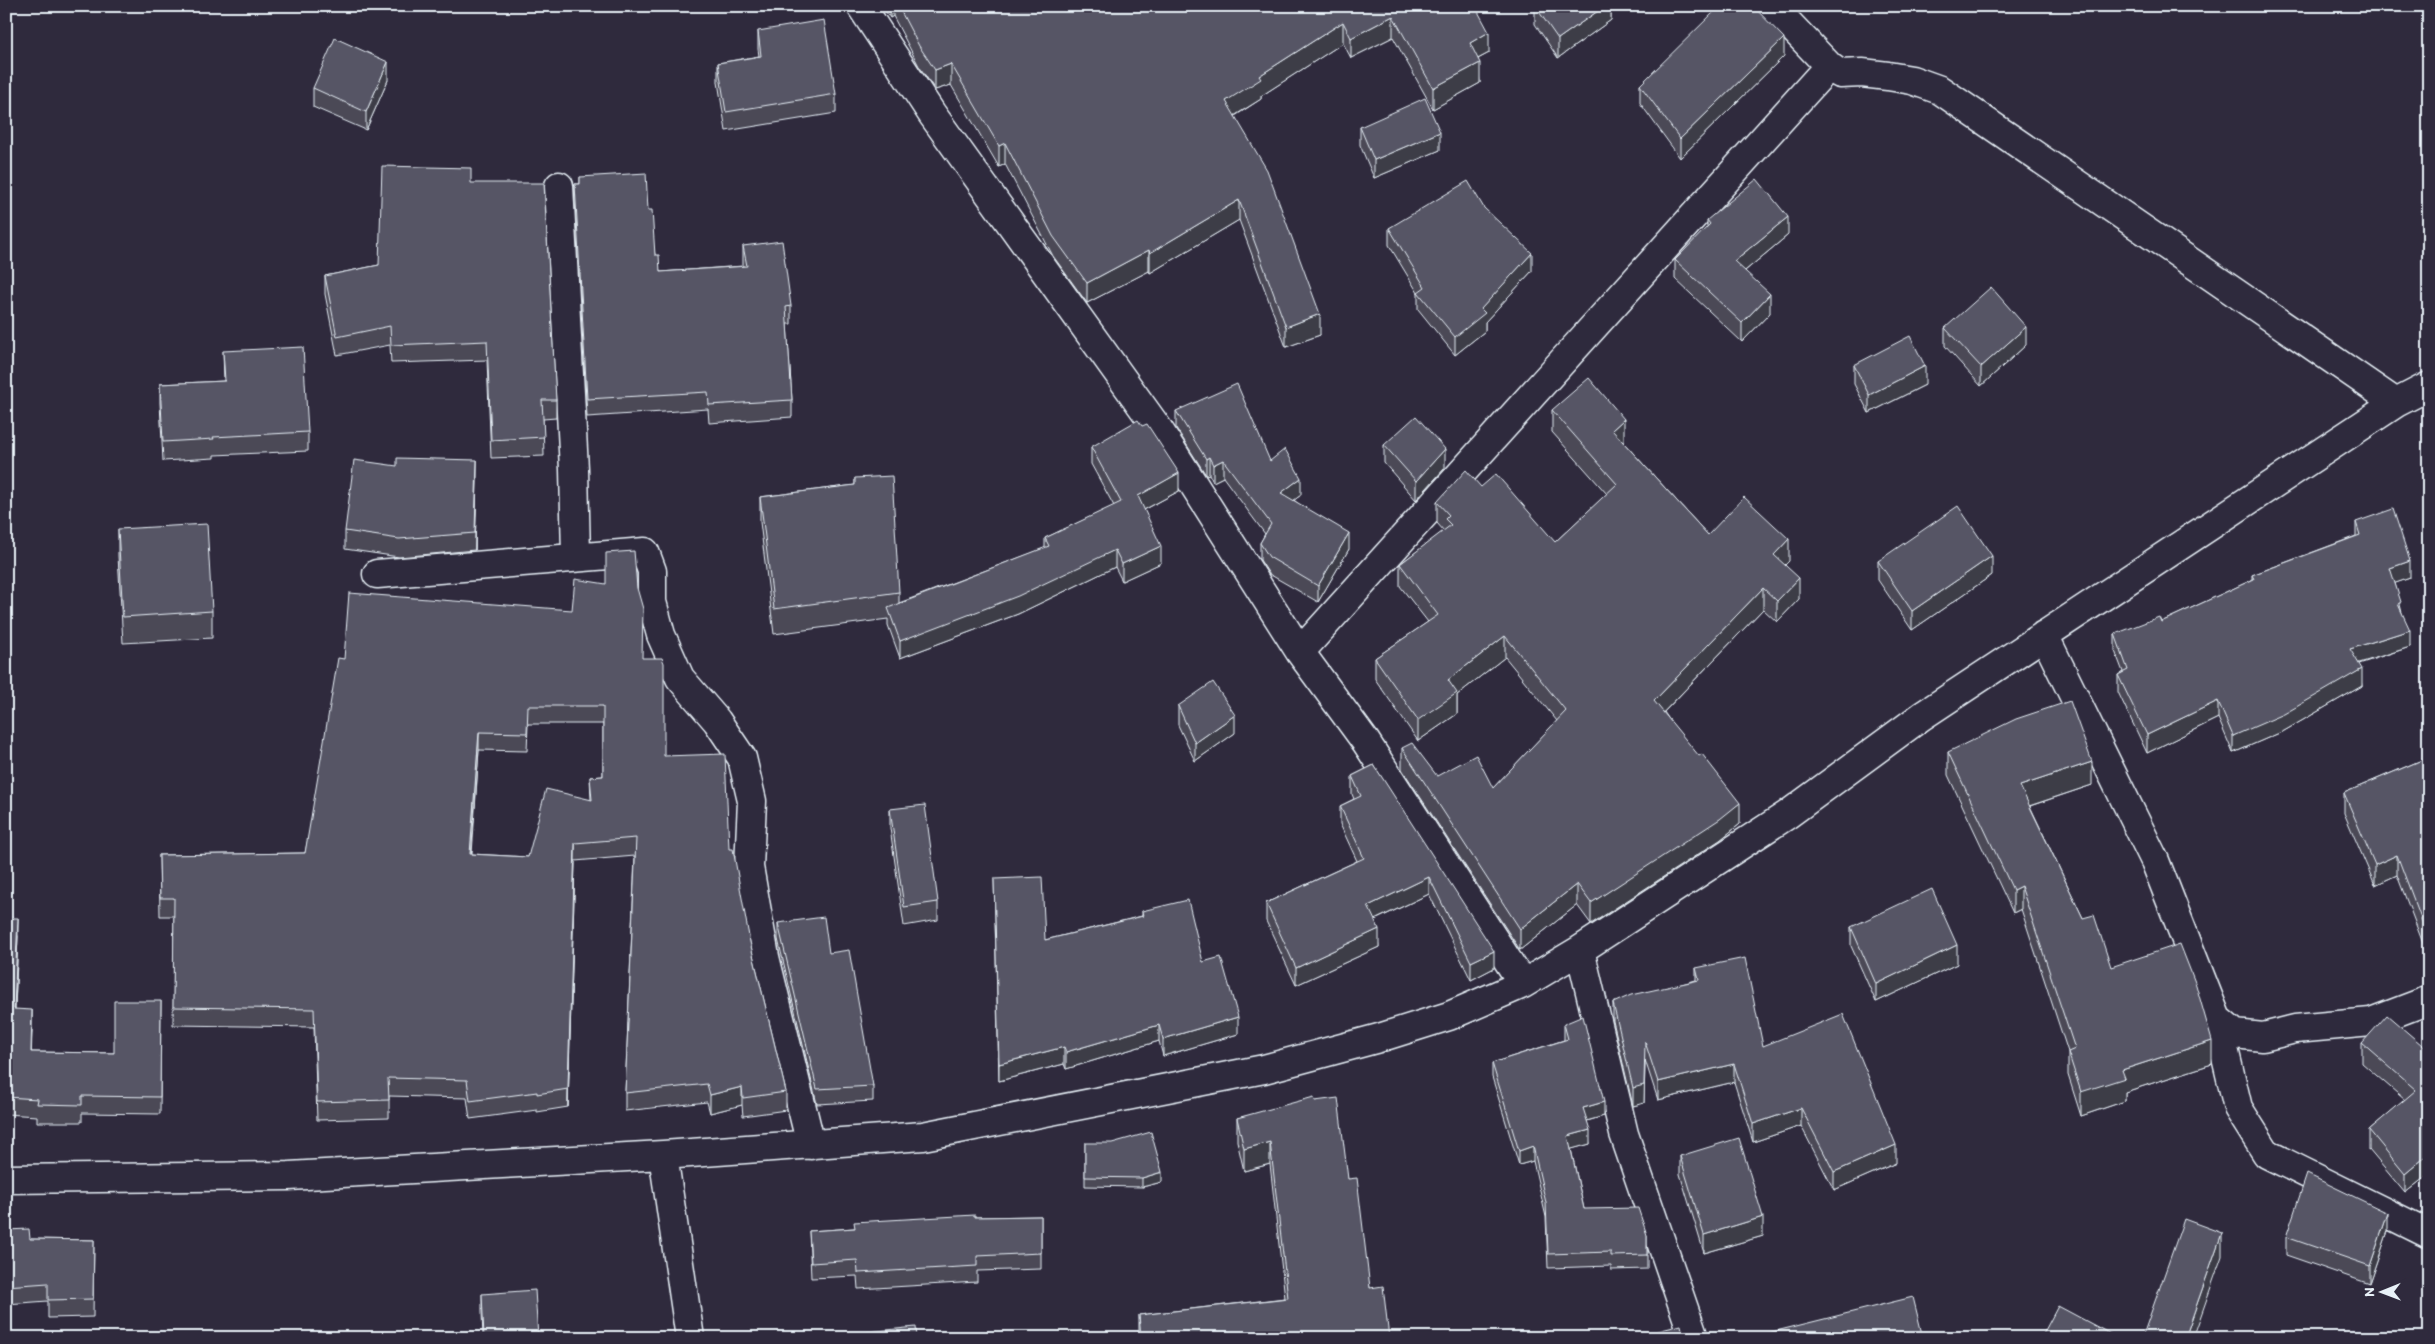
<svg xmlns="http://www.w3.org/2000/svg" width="2435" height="1344" font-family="Itim,sans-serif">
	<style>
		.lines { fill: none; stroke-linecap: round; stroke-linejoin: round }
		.street-casing { stroke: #e8f1f8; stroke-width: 31 }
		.street { stroke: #2f2a3d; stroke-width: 28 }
		.wall { fill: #4b4957; stroke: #e8f1f8; fill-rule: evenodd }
		.shaded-wall { fill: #3d3c47; stroke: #e8f1f8 }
		.building { fill: #575565; stroke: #e8f1f8; fill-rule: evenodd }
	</style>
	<rect width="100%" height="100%" fill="#2f2a3d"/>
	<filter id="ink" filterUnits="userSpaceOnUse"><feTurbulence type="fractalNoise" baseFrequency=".02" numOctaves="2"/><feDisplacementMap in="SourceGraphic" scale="10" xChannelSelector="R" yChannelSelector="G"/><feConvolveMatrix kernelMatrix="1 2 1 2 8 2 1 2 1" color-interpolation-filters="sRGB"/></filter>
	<g filter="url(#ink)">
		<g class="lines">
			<defs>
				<path id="street" d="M 861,6 L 932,114 L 1159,430 L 1300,652 L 1366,742 L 1523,984
					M 1772,6 L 1829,66
					M 559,186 L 574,469 L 576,556
					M 377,574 L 645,552 L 652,571 L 652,602 L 661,635 L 680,678 L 717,721 L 742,758 L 752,801 L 749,867 L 765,957 L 811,1145
					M 2044,635 L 2155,861 L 2217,1019 L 2235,1034 L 2263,1037 L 2295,1029 L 2371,1022 L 2429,1000
					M 1300,652 L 1829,66 L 1840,74 L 1862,73 L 1888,76 L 1912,80 L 1940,90 L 2396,403
					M 1580,950 L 1624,1134 L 1694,1338
					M 2217,1019 L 2238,1108 L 2267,1154 L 2429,1234
					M 663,1155 L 690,1338
					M 6,1179 L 289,1176 L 663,1155 L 923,1136 L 1264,1069 L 1379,1038 L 1449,1016 L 1523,984 L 1580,950 L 1787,815 L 1922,716 L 2396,403 L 2429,386"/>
			</defs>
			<use href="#street" class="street-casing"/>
			<use href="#street" class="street"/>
		</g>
		<path class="wall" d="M 882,6 L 1475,6 L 1489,53 L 1478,59 L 1480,83 L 1433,109 L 1393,37 L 1351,58 L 1343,43 L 1261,96 L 1261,99 L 1235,116 L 1320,335 L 1286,347 L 1239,220 L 1150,273 L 1149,271 L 1087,303 L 1053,256 L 1005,164 L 999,167 L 951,85 L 935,90 L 919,66 L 893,16 L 890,18 Z
			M 1535,6 L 1611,6 L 1611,20 L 1558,58 L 1535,24 Z
			M 758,31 L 836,94 L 836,113 L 726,131 L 718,82 L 718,63 L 759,56 L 758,49 Z
			M 1784,56 L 1680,158 L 1640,103 L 1640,85 Z
			M 388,80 L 366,130 L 313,107 L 313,88 Z
			M 1360,127 L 1440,150 L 1374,178 L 1360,145 Z
			M 580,177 L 648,210 L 655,255 L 660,272 L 743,266 L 743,246 L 791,306 L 791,324 L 787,324 L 792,400 L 792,417 L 709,423 L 708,409 L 587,417 L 575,201 L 575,184 L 580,184 Z
			M 471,183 L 556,400 L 556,418 L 543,419 L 544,456 L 491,458 L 487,360 L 391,363 L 390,345 L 337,355 L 325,294 L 325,276 L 379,265 Z
			M 1484,208 L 1532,271 L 1485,322 L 1485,331 L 1455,355 L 1418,309 L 1418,293 L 1389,245 L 1389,228 Z
			M 1707,220 L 1788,235 L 1745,271 L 1770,313 L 1742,342 L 1675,279 L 1675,260 L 1707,228 Z
			M 1945,328 L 2026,345 L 1981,386 L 1945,346 Z
			M 223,351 L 308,432 L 308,451 L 214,455 L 214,458 L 163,461 L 160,403 L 160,384 L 224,381 Z
			M 1854,365 L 1925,385 L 1869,413 L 1854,384 Z
			M 1552,410 L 1624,440 L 1623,442 L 1708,535 L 1789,561 L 1785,565 L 1799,599 L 1777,622 L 1763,609 L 1664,712 L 1740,824 L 1720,840 L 1591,924 L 1577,905 L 1520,950 L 1402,769 L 1402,748 L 1437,776 L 1493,788 L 1557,721 L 1505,657 L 1457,695 L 1457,714 L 1418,741 L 1375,679 L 1375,658 L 1428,622 L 1400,586 L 1400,564 L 1444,531 L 1437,523 L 1437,502 L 1481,487 L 1555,542 L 1607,494 L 1552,432 Z
			M 1176,411 L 1270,461 L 1301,495 L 1294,500 L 1349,549 L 1318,602 L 1269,574 L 1260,560 L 1260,543 L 1265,534 L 1223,477 L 1213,482 L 1209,474 L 1206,475 L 1176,428 Z
			M 1384,445 L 1445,468 L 1416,500 L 1384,463 Z
			M 1091,447 L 1179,491 L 1144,510 L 1161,563 L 1122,581 L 1115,567 L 1018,614 L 900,658 L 888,625 L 888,619 L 774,634 L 760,522 L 760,497 L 855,485 L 855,478 L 899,592 L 899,603 L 1045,548 L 1045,538 L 1114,506 L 1091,464 Z
			M 477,478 L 475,550 L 399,557 L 345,549 L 345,531 Z
			M 2356,522 L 2410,578 L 2395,583 L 2410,647 L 2359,664 L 2362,686 L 2284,731 L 2233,753 L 2218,718 L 2147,753 L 2118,692 L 2118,675 L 2123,672 L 2115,651 L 2115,634 L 2161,622 L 2252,580 L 2252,575 L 2356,536 Z
			M 118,529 L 212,611 L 212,638 L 123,643 L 118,556 Z
			M 1878,561 L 1992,575 L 1912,630 L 1878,580 Z
			M 642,658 L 664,756 L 729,849 L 750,942 L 786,1092 L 786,1110 L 743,1116 L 742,1105 L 710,1113 L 707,1102 L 625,1111 L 625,1093 L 635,856 L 575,861 L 568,1107 L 537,1112 L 537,1110 L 470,1119 L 467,1098 L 389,1096 L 389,1118 L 317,1120 L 314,1027 L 173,1025 L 174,916 L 160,916 L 159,855 L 305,853 L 344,659 ZM 528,724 L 603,724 L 603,776 L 590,777 L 591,800 L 528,857 L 472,854 L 479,750 L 527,751 Z
			M 1178,706 L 1235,733 L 1195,761 L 1178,725 Z
			M 1948,752 L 2092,785 L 2030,806 L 2083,918 L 2111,967 L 2212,1064 L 2125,1092 L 2125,1101 L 2081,1116 L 2068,1075 L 2068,1052 L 2021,909 L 2013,913 L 1948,775 Z
			M 2429,757 L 2429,959 L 2397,875 L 2375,885 L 2344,813 L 2344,793 Z
			M 1374,765 L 1494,968 L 1471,980 L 1429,894 L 1375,920 L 1379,947 L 1296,985 L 1266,921 L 1266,903 L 1357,861 L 1340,824 L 1340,806 L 1354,799 L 1352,794 L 1352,776 Z
			M 890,809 L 938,902 L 938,920 L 904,926 L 890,828 Z
			M 994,879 L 1045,940 L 1142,916 L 1142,911 L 1203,962 L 1238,1034 L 1163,1056 L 1159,1041 L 1066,1069 L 1064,1064 L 999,1081 Z
			M 6,918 L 18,936 L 15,1009 L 32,1028 L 31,1052 L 114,1053 L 161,1001 L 160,1114 L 82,1113 L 82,1122 L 37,1122 L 37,1116 L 6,1114 Z
			M 778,923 L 829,953 L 873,1086 L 873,1101 L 817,1104 L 778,939 Z
			M 1851,927 L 1957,964 L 1876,1002 L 1851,946 Z
			M 1696,968 L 1763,1046 L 1896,1163 L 1834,1190 L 1801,1126 L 1753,1142 L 1734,1082 L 1658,1100 L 1645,1060 L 1644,1103 L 1633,1106 L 1613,1021 L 1613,1003 L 1696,980 Z
			M 1564,1024 L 1604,1116 L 1587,1121 L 1590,1144 L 1571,1149 L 1584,1209 L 1647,1235 L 1647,1269 L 1611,1270 L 1611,1266 L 1548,1268 L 1546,1217 L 1533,1161 L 1519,1165 L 1492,1077 L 1492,1063 L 1564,1040 Z
			M 2362,1043 L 2429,1051 L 2429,1174 L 2405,1193 L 2369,1150 L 2369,1130 L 2405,1100 L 2362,1063 Z
			M 1315,1101 L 1348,1179 L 1370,1288 L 1389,1338 L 1139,1338 L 1139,1315 L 1285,1298 L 1270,1164 L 1244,1171 L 1237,1141 L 1237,1118 Z
			M 1085,1143 L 1162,1182 L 1142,1187 L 1085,1186 Z
			M 1680,1156 L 1763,1236 L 1704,1253 L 1680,1174 Z
			M 1041,1216 L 1041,1269 L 977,1271 L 977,1282 L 858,1289 L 857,1276 L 811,1278 L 809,1231 L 854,1228 L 975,1217 Z
			M 6,1230 L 30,1239 L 94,1240 L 93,1317 L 48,1318 L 48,1301 L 6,1304 Z
			M 2388,1231 L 2370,1284 L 2286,1255 L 2286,1237 Z
			M 482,1294 L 538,1338 L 483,1338 L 482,1312 Z"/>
		<path class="shaded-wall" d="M 890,6 L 893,6 L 893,16 L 890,18 Z
			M 1605,6 L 1611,6 L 1611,20 L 1558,58 L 1558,39 Z
			M 1393,16 L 1393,37 L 1351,58 L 1351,38 Z
			M 1343,22 L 1343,43 L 1261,96 L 1261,99 L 1226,121 L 1226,101 L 1259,76 Z
			M 1489,32 L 1489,53 L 1470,63 L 1470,43 Z
			M 1784,38 L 1784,56 L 1680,158 L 1680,139 Z
			M 388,62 L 388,80 L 366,130 L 366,112 Z
			M 1480,63 L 1480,83 L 1433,109 L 1433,88 Z
			M 951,64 L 951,85 L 935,90 L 935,70 Z
			M 1440,132 L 1440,150 L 1374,178 L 1374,160 Z
			M 1005,143 L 1005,164 L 999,167 L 999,146 Z
			M 1239,200 L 1239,220 L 1150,273 L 1150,253 Z
			M 1788,217 L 1788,235 L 1734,280 L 1734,261 Z
			M 1149,250 L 1149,271 L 1087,303 L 1087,283 Z
			M 1532,253 L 1532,271 L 1485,322 L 1485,331 L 1455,355 L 1455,337 Z
			M 1770,294 L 1770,313 L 1742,342 L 1742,323 Z
			M 1320,314 L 1320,335 L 1286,347 L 1286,327 Z
			M 2026,327 L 2026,345 L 1981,386 L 1981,367 Z
			M 1925,366 L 1925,385 L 1869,413 L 1869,395 Z
			M 1624,419 L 1624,440 L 1612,451 L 1612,430 Z
			M 1445,449 L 1445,468 L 1416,500 L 1416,481 Z
			M 1209,457 L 1209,474 L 1206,475 L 1206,459 Z
			M 477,460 L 477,478 L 475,550 L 475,533 Z
			M 1223,460 L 1223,477 L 1213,482 L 1213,465 Z
			M 1179,473 L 1179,491 L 1138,513 L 1138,496 Z
			M 1301,478 L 1301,495 L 1281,510 L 1281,493 Z
			M 1349,533 L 1349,549 L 1318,602 L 1318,586 Z
			M 1789,539 L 1789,561 L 1774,576 L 1774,555 Z
			M 1161,546 L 1161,563 L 1122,581 L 1122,564 Z
			M 1115,550 L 1115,567 L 1018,614 L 900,658 L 900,641 Z
			M 1992,556 L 1992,575 L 1912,630 L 1912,611 Z
			M 2410,561 L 2410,578 L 2390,585 L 2390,568 Z
			M 1799,578 L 1799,599 L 1777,622 L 1777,601 Z
			M 1763,588 L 1763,609 L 1654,722 L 1654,701 Z
			M 2410,630 L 2410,647 L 2350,666 L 2350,649 Z
			M 1505,636 L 1505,657 L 1457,695 L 1457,714 L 1418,741 L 1418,720 L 1448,680 Z
			M 2362,669 L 2362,686 L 2284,731 L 2233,753 L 2233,736 Z
			M 2218,701 L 2218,718 L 2147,753 L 2147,735 Z
			M 1235,715 L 1235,733 L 1195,761 L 1195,743 Z
			M 479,732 L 479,750 L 470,872 L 470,854 Z
			M 2092,762 L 2092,785 L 2020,809 L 2020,786 Z
			M 1740,803 L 1740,824 L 1720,840 L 1591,924 L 1591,903 Z
			M 575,843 L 575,861 L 568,1107 L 568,1089 Z
			M 2397,855 L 2397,875 L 2375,885 L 2375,865 Z
			M 1429,877 L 1429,894 L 1368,923 L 1368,906 Z
			M 1577,884 L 1577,905 L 1520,950 L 1520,929 Z
			M 2021,886 L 2021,909 L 2013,913 L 2013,890 Z
			M 18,918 L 18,936 L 14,1027 L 14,1009 Z
			M 1379,929 L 1379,947 L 1296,985 L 1296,968 Z
			M 1957,945 L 1957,964 L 1876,1002 L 1876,984 Z
			M 1494,951 L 1494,968 L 1471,980 L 1471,962 Z
			M 32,1010 L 32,1028 L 31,1069 L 31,1052 Z
			M 1238,1017 L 1238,1034 L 1163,1056 L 1163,1039 Z
			M 1159,1025 L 1159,1041 L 1066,1069 L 1066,1052 Z
			M 2212,1041 L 2212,1064 L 2125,1092 L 2125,1101 L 2081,1116 L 2081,1092 L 2122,1070 Z
			M 1064,1047 L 1064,1064 L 999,1081 L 999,1064 Z
			M 1645,1060 L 1644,1103 L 1633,1106 L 1633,1088 Z
			M 1734,1064 L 1734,1082 L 1658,1100 L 1658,1082 Z
			M 742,1087 L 742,1105 L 710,1113 L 710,1095 Z
			M 1604,1102 L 1604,1116 L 1583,1122 L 1583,1108 Z
			M 1801,1108 L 1801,1126 L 1753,1142 L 1753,1124 Z
			M 1590,1130 L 1590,1144 L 1568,1150 L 1568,1136 Z
			M 1270,1142 L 1270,1164 L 1244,1171 L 1244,1149 Z
			M 1896,1145 L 1896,1163 L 1834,1190 L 1834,1172 Z
			M 1533,1146 L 1533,1161 L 1519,1165 L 1519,1151 Z
			M 2429,1154 L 2429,1174 L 2405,1193 L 2405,1174 Z
			M 1162,1172 L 1162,1182 L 1142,1187 L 1142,1178 Z
			M 2388,1213 L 2388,1231 L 2370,1284 L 2370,1266 Z
			M 1763,1217 L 1763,1236 L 1704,1253 L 1704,1235 Z
			M 2222,1233 L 2222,1256 L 2193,1338 L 2185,1338 Z"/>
		<path class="building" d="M 898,6 L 1475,6 L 1489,32 L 1470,43 L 1480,63 L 1433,88 L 1393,16 L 1351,38 L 1343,22 L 1259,76 L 1261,79 L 1226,101 L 1267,170 L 1320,314 L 1286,327 L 1239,200 L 1150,253 L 1149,250 L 1087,283 L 1053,236 L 1005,143 L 999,146 L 951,64 L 935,70 L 919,46 Z
			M 1535,6 L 1605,6 L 1558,39 Z
			M 1720,6 L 1753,6 L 1784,38 L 1680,139 L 1640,85 Z
			M 824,20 L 836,94 L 726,112 L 718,63 L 761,56 L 758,31 Z
			M 335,38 L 388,62 L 366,112 L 313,88 Z
			M 1425,98 L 1440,132 L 1374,160 L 1360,127 Z
			M 382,166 L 471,168 L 471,183 L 544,183 L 556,400 L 542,400 L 544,437 L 491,440 L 487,341 L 391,345 L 390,326 L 337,337 L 325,276 L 379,265 Z
			M 646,173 L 648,210 L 652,210 L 655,255 L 659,255 L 660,272 L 747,266 L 743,246 L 782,241 L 791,306 L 786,307 L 792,400 L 709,405 L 708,392 L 587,399 L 575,184 L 580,184 L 580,177 Z
			M 1757,179 L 1788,217 L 1734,261 L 1770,294 L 1742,323 L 1675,260 L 1710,224 L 1707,220 Z
			M 1468,181 L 1484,208 L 1532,253 L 1481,309 L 1485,313 L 1455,337 L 1418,292 L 1425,287 L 1389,228 Z
			M 1991,287 L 2026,327 L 1981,367 L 1945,328 Z
			M 1910,336 L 1925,366 L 1869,395 L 1854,365 Z
			M 303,347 L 308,432 L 213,437 L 214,439 L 163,442 L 160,384 L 225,381 L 223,351 Z
			M 1589,378 L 1624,419 L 1612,430 L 1708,535 L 1744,497 L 1789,539 L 1774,555 L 1799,578 L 1777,601 L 1763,588 L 1654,701 L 1699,756 L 1702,754 L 1740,803 L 1720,819 L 1591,903 L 1577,884 L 1520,929 L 1402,748 L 1412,743 L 1437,776 L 1476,755 L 1493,788 L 1566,711 L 1505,636 L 1448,680 L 1457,693 L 1418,720 L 1375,658 L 1438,615 L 1400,564 L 1451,525 L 1445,519 L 1449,515 L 1437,502 L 1466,470 L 1481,487 L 1496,474 L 1555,542 L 1617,484 L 1552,410 Z
			M 1237,384 L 1270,461 L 1285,449 L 1301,478 L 1281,493 L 1349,533 L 1318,586 L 1269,557 L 1260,543 L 1271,524 L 1223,460 L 1213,465 L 1209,457 L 1206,459 L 1176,411 Z
			M 1416,416 L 1445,449 L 1416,481 L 1384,445 Z
			M 1138,420 L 1142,426 L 1147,424 L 1179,473 L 1138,496 L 1161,546 L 1122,564 L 1115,550 L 1018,596 L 900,641 L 888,608 L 1049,546 L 1045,538 L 1121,502 L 1091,447 Z
			M 397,458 L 477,460 L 475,533 L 399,539 L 345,531 L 354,460 L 397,466 Z
			M 892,476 L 899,592 L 774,609 L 760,497 L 855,485 L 855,478 Z
			M 1958,506 L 1992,556 L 1912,611 L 1878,561 Z
			M 2393,509 L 2410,561 L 2390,568 L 2401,602 L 2398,604 L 2410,630 L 2350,649 L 2362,669 L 2284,714 L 2233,736 L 2218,701 L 2147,735 L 2118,675 L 2128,670 L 2115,634 L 2159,617 L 2161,622 L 2254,579 L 2252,575 L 2360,535 L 2356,522 Z
			M 207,524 L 212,611 L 123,617 L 118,529 Z
			M 634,551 L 637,588 L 643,609 L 642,658 L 662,658 L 664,663 L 664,756 L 725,754 L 729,849 L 733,849 L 750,942 L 786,1092 L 743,1098 L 742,1087 L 710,1095 L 707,1084 L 625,1093 L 636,838 L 575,843 L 568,1089 L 537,1094 L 537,1092 L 470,1101 L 467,1080 L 388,1078 L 389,1100 L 317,1102 L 314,1009 L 173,1007 L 174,898 L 160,898 L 159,855 L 305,853 L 338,658 L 344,659 L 349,593 L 572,610 L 575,579 L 606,584 L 606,553 ZM 528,706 L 603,706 L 603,776 L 590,777 L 592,800 L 546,789 L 528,857 L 470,854 L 479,732 L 527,733 Z
			M 1213,682 L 1235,715 L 1195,743 L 1178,706 Z
			M 2070,701 L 2092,762 L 2020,786 L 2083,918 L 2094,915 L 2111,967 L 2180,944 L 2196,985 L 2212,1041 L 2122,1070 L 2125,1078 L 2081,1092 L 2068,1052 L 2075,1049 L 2021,886 L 2013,890 L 1948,752 L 2016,719 Z
			M 2429,757 L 2429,940 L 2397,855 L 2375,865 L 2344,793 Z
			M 1374,765 L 1494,951 L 1471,962 L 1429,877 L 1368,906 L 1379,929 L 1296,968 L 1266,903 L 1364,858 L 1340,806 L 1361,796 L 1352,776 Z
			M 925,805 L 938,902 L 904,907 L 890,809 Z
			M 1042,877 L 1045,940 L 1143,916 L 1142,911 L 1188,900 L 1203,962 L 1221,957 L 1238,1017 L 1163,1039 L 1159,1025 L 1066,1052 L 1064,1047 L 999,1064 L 994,879 Z
			M 1932,889 L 1957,945 L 1876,984 L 1851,927 Z
			M 824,917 L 829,953 L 849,950 L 873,1086 L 817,1089 L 778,923 Z
			M 6,918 L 18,918 L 14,1009 L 32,1010 L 31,1052 L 114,1053 L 114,1001 L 161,1001 L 160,1097 L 82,1096 L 82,1105 L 37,1104 L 38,1099 L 6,1097 Z
			M 1745,958 L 1763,1046 L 1843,1014 L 1896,1145 L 1834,1172 L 1801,1108 L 1753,1124 L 1734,1064 L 1658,1082 L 1645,1042 L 1644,1085 L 1633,1088 L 1613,1003 L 1631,995 L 1699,980 L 1696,968 Z
			M 2387,1015 L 2429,1051 L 2429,1154 L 2405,1174 L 2369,1130 L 2416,1090 L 2362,1043 Z
			M 1583,1016 L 1604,1102 L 1583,1108 L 1590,1130 L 1568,1136 L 1584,1209 L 1638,1208 L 1647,1235 L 1647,1255 L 1611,1256 L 1611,1252 L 1548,1254 L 1546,1203 L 1533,1146 L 1519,1151 L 1492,1063 L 1568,1039 L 1564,1024 Z
			M 1314,1097 L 1315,1101 L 1338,1098 L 1348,1179 L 1357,1178 L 1370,1288 L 1383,1286 L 1389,1338 L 1141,1338 L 1139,1315 L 1288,1298 L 1270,1142 L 1244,1149 L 1237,1118 Z
			M 1151,1132 L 1162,1172 L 1142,1178 L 1085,1177 L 1085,1143 L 1112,1143 Z
			M 1739,1138 L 1763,1217 L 1704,1235 L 1680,1156 Z
			M 2307,1174 L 2388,1213 L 2370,1266 L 2286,1237 Z
			M 975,1215 L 975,1217 L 1041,1216 L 1041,1253 L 977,1256 L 977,1266 L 858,1273 L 857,1260 L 811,1263 L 809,1231 L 855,1228 L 854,1222 Z
			M 2184,1219 L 2222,1233 L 2185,1338 L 2142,1338 Z
			M 29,1229 L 30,1239 L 94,1240 L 93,1299 L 48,1300 L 48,1283 L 6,1286 L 6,1230 Z
			M 535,1290 L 538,1338 L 484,1338 L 482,1294 Z
			M 1913,1297 L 1923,1338 L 1765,1338 L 1764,1334 Z
			M 2058,1306 L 2118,1338 L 2041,1338 Z
			M 1681,1325 L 1684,1338 L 1631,1338 Z
			M 916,1327 L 917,1338 L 868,1338 L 867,1332 Z
			M 126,1337 L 162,1337 L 162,1338 L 126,1338 Z"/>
	</g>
	<rect width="2435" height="1344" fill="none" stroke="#2f2a3d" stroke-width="25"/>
	<rect x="12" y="12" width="2410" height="1319" fill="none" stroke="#e8f1f8" stroke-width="2" filter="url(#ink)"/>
	<g transform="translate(2382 1292) rotate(269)" stroke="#2f2a3d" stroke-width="4" paint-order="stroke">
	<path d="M0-4L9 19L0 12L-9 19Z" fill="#e8f1f8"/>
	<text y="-8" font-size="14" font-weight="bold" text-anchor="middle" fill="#e8f1f8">N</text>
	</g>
</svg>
